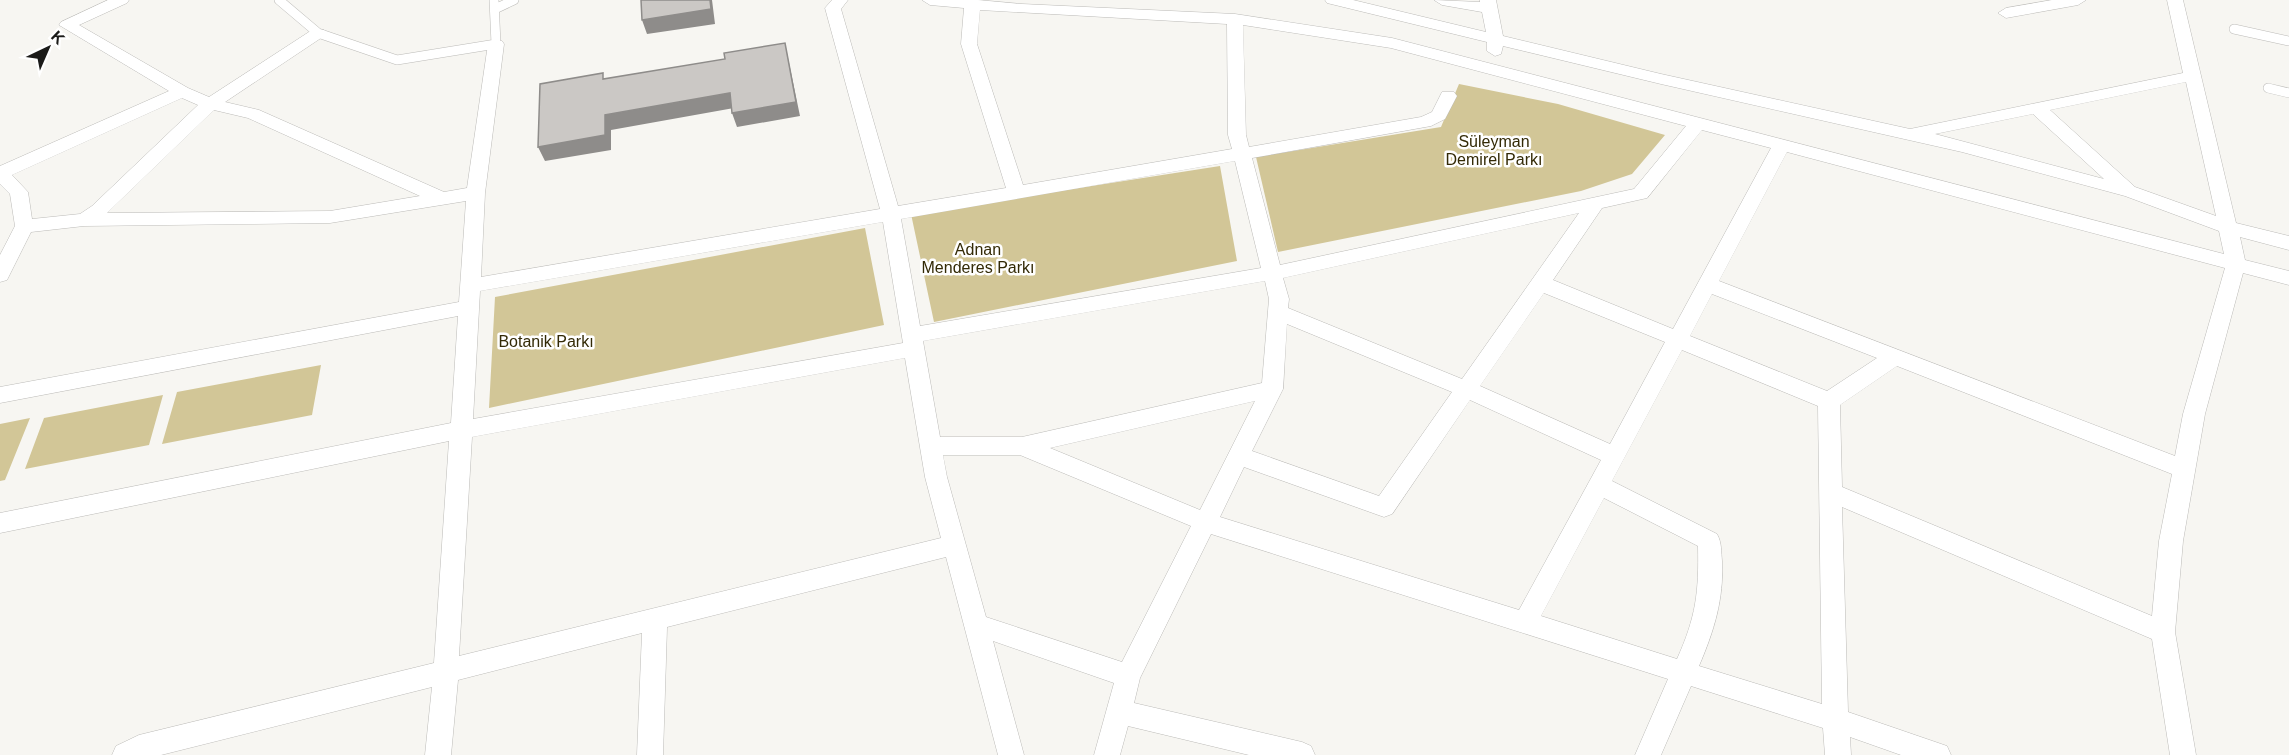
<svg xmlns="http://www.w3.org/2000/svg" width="2289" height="755" font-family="Helvetica,sans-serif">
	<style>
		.green { fill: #d2c697 }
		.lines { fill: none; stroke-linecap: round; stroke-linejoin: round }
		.service-casing { stroke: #bcbbb8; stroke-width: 10 }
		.minor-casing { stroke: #bcbbb8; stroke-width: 1 }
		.service { stroke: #fff; stroke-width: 9 }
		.minor { fill: #fff; fill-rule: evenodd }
		.shaded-wall { fill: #8e8c8a }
		.building { fill: #cbc8c5; stroke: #8e8c8a; stroke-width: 1.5 }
		.labels { text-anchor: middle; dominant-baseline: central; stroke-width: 5; stroke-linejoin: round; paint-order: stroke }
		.park-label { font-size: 16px; fill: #332a06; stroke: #fff }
	</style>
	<rect width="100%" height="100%" fill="#f7f6f2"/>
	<path class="green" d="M 1459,84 L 1558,104 L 1665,135 L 1632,174 L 1581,191 L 1278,252 L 1256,157 L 1441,127 Z
		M 1220,166 L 1237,261 L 934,322 L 911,214 Z
		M 865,228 L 884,325 L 489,408 L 495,297 Z
		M 321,365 L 312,415 L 162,444 L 177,392 Z
		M 163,395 L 149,445 L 25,469 L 44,418 Z
		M 30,418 L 5,480 L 0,481 L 0,424 Z"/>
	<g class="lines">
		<defs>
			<path id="service" d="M 279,0 L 318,33 L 397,60 L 496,44 L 494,0
				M 495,9 L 514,0
				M 2234,29 L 2289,41
				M 2268,88 L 2289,93"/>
			<path id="minor" d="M 108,0 L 129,0 L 127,3 L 79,25 L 188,88 L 209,97 L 312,30 L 324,30 L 326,33 L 324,36 L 225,102 L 259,110 L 444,192 L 467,188 L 488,44 L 490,41 L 502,41 L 504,44 L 485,193 L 481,277 L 880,209 L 825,8 L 832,0 L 848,0 L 841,9 L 898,206 L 1006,188 L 961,44 L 964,8 L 930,5 L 922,0 L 978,0 L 1022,4 L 1235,14 L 1392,38 L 2224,254 L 2219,231 L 2125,196 L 1962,152 L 1661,84 L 1503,46 L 1501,54 L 1495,56 L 1487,51 L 1487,42 L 1327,3 L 1325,0 L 1353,0 L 1486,32 L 1482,12 L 1442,5 L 1434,0 L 1480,2 L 1480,0 L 1496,0 L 1503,36 L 1661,74 L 1910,129 L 2183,73 L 2167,0 L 2183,0 L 2236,223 L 2289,236 L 2289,250 L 2240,237 L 2245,260 L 2289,271 L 2289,285 L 2243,273 L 2205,414 L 2183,541 L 2175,632 L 2196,755 L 2170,755 L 2152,639 L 1842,507 L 1848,712 L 1947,746 L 1951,755 L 1901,755 L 1850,737 L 1851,755 L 1825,755 L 1823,728 L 1691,686 L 1661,755 L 1635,755 L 1668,679 L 1211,534 L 1140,678 L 1134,703 L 1302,742 L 1311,746 L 1315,755 L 1249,755 L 1128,726 L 1120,755 L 1094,755 L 1114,683 L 993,641 L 1024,755 L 998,755 L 946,557 L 667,627 L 663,755 L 637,755 L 642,633 L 458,680 L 451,755 L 425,755 L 432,687 L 161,755 L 112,755 L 116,746 L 139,735 L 434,663 L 449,441 L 0,533 L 0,513 L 451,423 L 458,316 L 0,403 L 0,387 L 459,302 L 466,201 L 330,223 L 84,226 L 31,232 L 7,280 L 0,282 L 0,255 L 15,226 L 10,194 L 0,184 L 0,166 L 169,91 L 59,25 L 61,22 ZM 980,10 L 1227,24 L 1228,135 L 1232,149 L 1023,185 L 977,44 ZM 1243,25 L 1391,48 L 1686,126 L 1634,189 L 1280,265 L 1252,158 L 1431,126 L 1445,119 L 1457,96 L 1454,92 L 1442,92 L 1432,112 L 1421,117 L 1249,147 L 1246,135 ZM 2186,82 L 2216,216 L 2135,187 L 2050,110 ZM 182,98 L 198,105 L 92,206 L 80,214 L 32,219 L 28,192 L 12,175 ZM 214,110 L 248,118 L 420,196 L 330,211 L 107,213 ZM 2033,114 L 2104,179 L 1935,134 ZM 1702,130 L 1771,148 L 1673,329 L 1553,280 L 1602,208 L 1647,198 ZM 1787,152 L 2225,268 L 2183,414 L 2175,456 L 1719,281 ZM 1235,161 L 1261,268 L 920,326 L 901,219 ZM 1579,213 L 1462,379 L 1288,308 L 1289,299 L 1283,278 ZM 883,222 L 903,343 L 473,419 L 480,291 ZM 1265,281 L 1269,299 L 1262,383 L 1022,437 L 940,437 L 923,341 ZM 1544,293 L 1665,342 L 1610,444 L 1480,386 ZM 1712,294 L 1877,358 L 1827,391 L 1690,336 ZM 1287,324 L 1452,392 L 1379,496 L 1252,451 L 1283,389 ZM 1682,350 L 1818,406 L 1822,704 L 1699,666 C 1714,631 1724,599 1722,561 C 1721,552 1722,543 1717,534 L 1612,481 ZM 905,358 L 925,477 L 941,538 L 459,656 L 472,437 ZM 1897,366 L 2172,474 L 2159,541 L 2152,616 L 1842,487 L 1840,405 ZM 1470,400 L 1601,460 L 1519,610 L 1220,517 L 1244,467 L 1384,517 L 1392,514 ZM 1255,401 L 1200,510 L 1050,448 ZM 943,455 L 1020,455 L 1191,526 L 1122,662 L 986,617 L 947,477 ZM 1604,498 L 1698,546 C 1699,592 1696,617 1677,659 L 1541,616 Z
				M 2052,0 L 2086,0 L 2078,5 L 2006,18 L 1998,13 L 2006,8 Z"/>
		</defs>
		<use href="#service" class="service-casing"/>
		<use href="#minor" class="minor-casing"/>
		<use href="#service" class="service"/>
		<use href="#minor" class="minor"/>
	</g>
	<path class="shaded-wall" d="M 710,0 L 712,0 L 715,24 L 647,34 L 642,20 Z
		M 785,43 L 788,58 L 800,116 L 737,127 L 732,113 Z
		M 730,93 L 734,108 L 611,130 L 611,150 L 545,161 L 538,147 L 605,115 Z"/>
	<path class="building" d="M 641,0 L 710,0 L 711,9 L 642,20 Z
		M 785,43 L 796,102 L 732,113 L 730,93 L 605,115 L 605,135 L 538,147 L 540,84 L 603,73 L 603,79 L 725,59 L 724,53 Z"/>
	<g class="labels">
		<g class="park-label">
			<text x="1494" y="141">Süleyman<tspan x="1494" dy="18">Demirel Parkı</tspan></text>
			<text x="978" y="249">Adnan<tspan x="978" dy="18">Menderes Parkı</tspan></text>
			<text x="546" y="341">Botanik Parkı</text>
		</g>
	</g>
	<g transform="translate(48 48) rotate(44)" stroke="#ffffff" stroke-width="4.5" paint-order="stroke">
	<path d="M0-4.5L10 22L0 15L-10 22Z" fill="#1b1b19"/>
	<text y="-9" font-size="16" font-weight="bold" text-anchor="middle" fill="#1b1b19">K</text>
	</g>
</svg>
